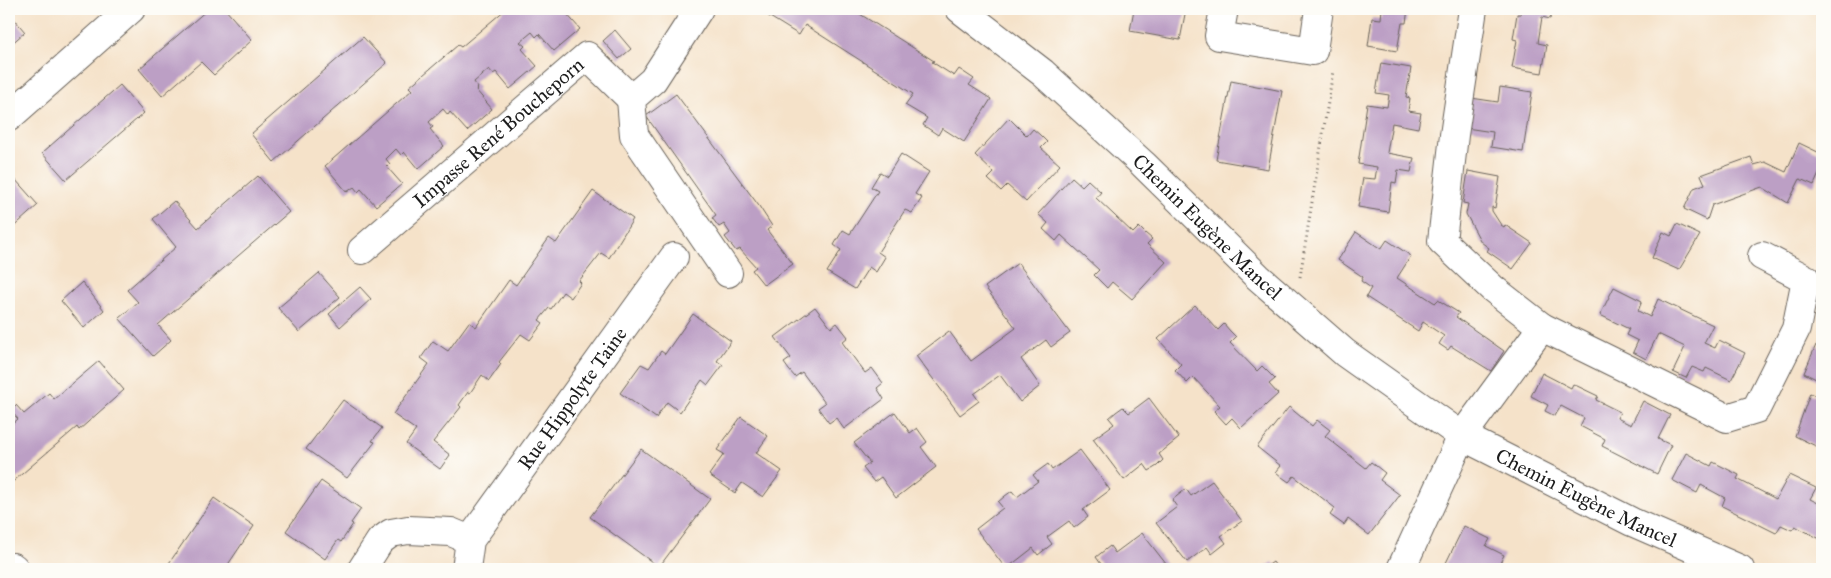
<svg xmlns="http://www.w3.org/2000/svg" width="1831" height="578" font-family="'IM FELL Great Primer',serif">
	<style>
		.building { fill: #bc9fc5 }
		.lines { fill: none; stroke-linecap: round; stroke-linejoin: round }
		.minor-casing { stroke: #686159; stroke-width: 30 }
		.path { stroke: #686159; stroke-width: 3; stroke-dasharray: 1 4; stroke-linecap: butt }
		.minor { stroke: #fff; stroke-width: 28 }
		.labels { text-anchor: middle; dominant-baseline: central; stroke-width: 4.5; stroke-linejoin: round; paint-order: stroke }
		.street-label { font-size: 20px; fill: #1c1c1c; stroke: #fdfcf7 }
	</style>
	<rect width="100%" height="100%" fill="#fdfcf7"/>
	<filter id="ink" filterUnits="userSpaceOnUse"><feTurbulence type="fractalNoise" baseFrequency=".02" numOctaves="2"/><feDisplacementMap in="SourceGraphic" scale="10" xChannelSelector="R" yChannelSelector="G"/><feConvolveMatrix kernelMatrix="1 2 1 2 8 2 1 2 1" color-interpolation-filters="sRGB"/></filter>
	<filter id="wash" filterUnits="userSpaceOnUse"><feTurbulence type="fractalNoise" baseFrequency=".0096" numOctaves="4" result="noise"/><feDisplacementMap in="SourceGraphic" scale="20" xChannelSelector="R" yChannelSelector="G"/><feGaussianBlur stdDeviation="1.12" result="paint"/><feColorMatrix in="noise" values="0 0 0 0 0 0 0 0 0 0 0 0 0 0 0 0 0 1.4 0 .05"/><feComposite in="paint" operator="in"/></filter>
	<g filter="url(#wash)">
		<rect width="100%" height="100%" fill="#f5e2c9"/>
		<g id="blocks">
			<path class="building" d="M 208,9 L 225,9 L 252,40 L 214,75 L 201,62 L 162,96 L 139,69 Z
				M 506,9 L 568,9 L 565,12 L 580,29 L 554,51 L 539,34 L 536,37 L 532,32 L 520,42 L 525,46 L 522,49 L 537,66 L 510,89 L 496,72 L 493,74 L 489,69 L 474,82 L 478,88 L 476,90 L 492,109 L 467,131 L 450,112 L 448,115 L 443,109 L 429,122 L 433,127 L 430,129 L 444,146 L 418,169 L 404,152 L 401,155 L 396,149 L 386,159 L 390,164 L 387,167 L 402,184 L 376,206 L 361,189 L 358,192 L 354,187 L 347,192 L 325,166 L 412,90 L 409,87 L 458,45 L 461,47 Z
				M 757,9 L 852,9 L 934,61 L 932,62 L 954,76 L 959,69 L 974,79 L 969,85 L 991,99 L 964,142 L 942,128 L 938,135 L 923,125 L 927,118 L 905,105 L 913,94 L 805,25 L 799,35 Z
				M 1134,9 L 1186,9 L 1180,40 L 1130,31 Z
				M 1382,9 L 1408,9 L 1406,23 L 1402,23 L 1397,51 L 1368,46 L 1372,18 L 1381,19 Z
				M 1522,9 L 1552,9 L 1550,19 L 1542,17 L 1538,43 L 1547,45 L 1542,73 L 1512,68 L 1517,40 L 1513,39 L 1517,14 L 1521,14 Z
				M 9,13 L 25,32 L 9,46 Z
				M 615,30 L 631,49 L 619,59 L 603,41 Z
				M 363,37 L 387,63 L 274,162 L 251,134 Z
				M 1381,63 L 1411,68 L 1406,97 L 1410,98 L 1408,111 L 1421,113 L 1418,128 L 1392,123 L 1387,153 L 1414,158 L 1411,172 L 1398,170 L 1396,183 L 1392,182 L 1388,212 L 1358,207 L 1363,178 L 1375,179 L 1377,167 L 1358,164 L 1367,104 L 1387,107 L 1389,95 L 1376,93 Z
				M 1231,81 L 1282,91 L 1268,169 L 1216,160 Z
				M 120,85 L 144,113 L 66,180 L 42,153 Z
				M 1500,87 L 1532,92 L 1523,152 L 1491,147 L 1493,132 L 1466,128 L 1471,98 L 1498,102 Z
				M 676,94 L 759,206 L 772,226 L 767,230 L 793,264 L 764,285 L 752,270 L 756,267 L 740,249 L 736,251 L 725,237 L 730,233 L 724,224 L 719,227 L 712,218 L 716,215 L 646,116 Z
				M 1009,118 L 1027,136 L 1033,129 L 1040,135 L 1047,142 L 1041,148 L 1060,165 L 1026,202 L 1007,185 L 1001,191 L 988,179 L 994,173 L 975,155 Z
				M 1799,143 L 1822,154 L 1822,167 L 1814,185 L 1800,179 L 1788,203 L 1762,187 L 1712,205 L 1707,220 L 1684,209 L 1694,188 L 1705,184 L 1701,175 L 1751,157 L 1754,165 L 1765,162 L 1786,172 Z
				M 901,154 L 929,172 L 915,194 L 922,198 L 912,213 L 905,210 L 878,252 L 885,257 L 876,272 L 869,267 L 855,289 L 827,272 L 841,250 L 834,245 L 843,230 L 850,234 L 878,191 L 871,187 L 880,172 L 887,176 Z
				M 1468,171 L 1500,177 L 1495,208 L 1492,207 L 1492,211 L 1501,225 L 1504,227 L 1505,225 L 1532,243 L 1513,269 L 1487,251 L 1489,248 L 1481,242 L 1466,214 L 1468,204 L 1463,203 Z
				M 258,176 L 289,212 L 158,325 L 171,340 L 153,356 L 119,318 L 138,302 L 127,290 L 176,247 L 153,219 L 174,201 L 198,228 Z
				M 1072,177 L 1082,186 L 1088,180 L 1101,192 L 1096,198 L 1133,233 L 1139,227 L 1145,233 L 1152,239 L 1147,244 L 1166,262 L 1132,299 L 1112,282 L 1107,288 L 1094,275 L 1099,270 L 1061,235 L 1056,241 L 1043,229 L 1048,223 L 1038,214 Z
				M 14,178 L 38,205 L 9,231 L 9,183 Z
				M 593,191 L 633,219 L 609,258 L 601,253 L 579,281 L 581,283 L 571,298 L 563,292 L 551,309 L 549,308 L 539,320 L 543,323 L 530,340 L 521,334 L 499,362 L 501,364 L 489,381 L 482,375 L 470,393 L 468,392 L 459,405 L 461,407 L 433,442 L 450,455 L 440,469 L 406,444 L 416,430 L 393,414 L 429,364 L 421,358 L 433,341 L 448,351 L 469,322 L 476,327 L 509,280 L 516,285 L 549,238 L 556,243 Z
				M 1677,224 L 1700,235 L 1679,270 L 1652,258 L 1663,232 L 1671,236 Z
				M 1356,232 L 1381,249 L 1387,240 L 1411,256 L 1397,278 L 1435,303 L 1438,300 L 1459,313 L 1456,317 L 1504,351 L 1491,371 L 1451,346 L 1448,350 L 1439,344 L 1444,336 L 1423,322 L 1418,331 L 1366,297 L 1371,288 L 1361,281 L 1363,277 L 1338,260 Z
				M 1018,263 L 1070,333 L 1051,347 L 1046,340 L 1021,359 L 1040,386 L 1020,402 L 1000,375 L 974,394 L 979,401 L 960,415 L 916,356 L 949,331 L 971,361 L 1016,328 L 985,287 Z
				M 319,273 L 340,297 L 299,332 L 278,308 Z
				M 82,282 L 104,310 L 84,328 L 61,301 Z
				M 360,287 L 371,299 L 340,327 L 329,314 Z
				M 1614,287 L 1642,301 L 1638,311 L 1650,317 L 1658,299 L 1713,325 L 1704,343 L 1715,348 L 1719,340 L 1745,353 L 1731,380 L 1706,368 L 1704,372 L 1692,367 L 1686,378 L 1673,372 L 1685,347 L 1658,334 L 1646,359 L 1633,352 L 1638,341 L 1626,335 L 1629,329 L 1600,315 Z
				M 1195,305 L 1218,330 L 1224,324 L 1230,331 L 1236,337 L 1230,343 L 1257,371 L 1262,366 L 1275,379 L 1269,384 L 1278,394 L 1241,428 L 1232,418 L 1226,424 L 1214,411 L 1220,406 L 1193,377 L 1187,383 L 1175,370 L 1181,364 L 1158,339 Z
				M 815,307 L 831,328 L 837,323 L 848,337 L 842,342 L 865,373 L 872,368 L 883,383 L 877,388 L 884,399 L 844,429 L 836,418 L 829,423 L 818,408 L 825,403 L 802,372 L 795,377 L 789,370 L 784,363 L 791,358 L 775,337 Z
				M 693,314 L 731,341 L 717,361 L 723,365 L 708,385 L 702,380 L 680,412 L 667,402 L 656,418 L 620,393 L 641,364 L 649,368 L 661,351 L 665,354 Z
				M 1816,345 L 1822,348 L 1822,382 L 1804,373 Z
				M 99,361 L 124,390 L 79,430 L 77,427 L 9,485 L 9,427 L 18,419 L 10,410 L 16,405 L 24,414 L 49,393 L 54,399 Z
				M 1542,373 L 1571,388 L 1573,384 L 1598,396 L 1596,400 L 1620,412 L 1617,418 L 1631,425 L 1643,401 L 1670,415 L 1658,439 L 1671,445 L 1657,474 L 1602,446 L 1605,439 L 1580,426 L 1584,418 L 1561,406 L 1555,416 L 1545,411 L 1548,405 L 1531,396 Z
				M 1810,393 L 1822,399 L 1822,449 L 1795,436 Z
				M 1149,398 L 1179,438 L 1159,454 L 1163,460 L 1157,466 L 1149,471 L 1144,464 L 1124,480 L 1093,439 L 1114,424 L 1109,418 L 1116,412 L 1123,407 L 1129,413 Z
				M 343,400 L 382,428 L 372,441 L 375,442 L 347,478 L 306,449 Z
				M 1289,407 L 1312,426 L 1317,420 L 1330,430 L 1325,436 L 1366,468 L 1371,462 L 1385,473 L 1380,480 L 1400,495 L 1369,535 L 1348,519 L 1344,525 L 1330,515 L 1335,508 L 1294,476 L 1289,482 L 1282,477 L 1276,472 L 1281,466 L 1257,447 Z
				M 895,412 L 910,433 L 917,428 L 927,442 L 921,447 L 936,467 L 896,498 L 881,477 L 874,482 L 863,468 L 870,463 L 854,443 Z
				M 741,417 L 768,436 L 756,453 L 782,471 L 763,497 L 742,483 L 735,493 L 709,475 L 724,454 L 717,450 Z
				M 641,449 L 710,499 L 659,567 L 590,517 Z
				M 1080,450 L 1110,490 L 1083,510 L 1088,517 L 1074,528 L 1069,521 L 1047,537 L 1052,544 L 1038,555 L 1033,548 L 1006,569 L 976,529 L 1003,508 L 998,502 L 1005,496 L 1012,491 L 1017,497 L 1038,481 L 1033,475 L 1041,469 L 1048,464 L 1052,470 Z
				M 1686,453 L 1711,466 L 1713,462 L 1739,475 L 1737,479 L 1776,499 L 1789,475 L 1816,488 L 1810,499 L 1822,505 L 1822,540 L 1795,526 L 1792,530 L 1781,525 L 1776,533 L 1722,506 L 1725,498 L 1701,485 L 1697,493 L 1672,480 Z
				M 321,481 L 361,509 L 351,523 L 353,524 L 341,542 L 338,540 L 325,559 L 286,531 Z
				M 1212,481 L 1242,521 L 1221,536 L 1226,543 L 1212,554 L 1207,547 L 1187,562 L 1156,523 L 1177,507 L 1172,500 L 1186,489 L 1191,496 Z
				M 214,498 L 254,526 L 225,569 L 165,569 Z
				M 1464,526 L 1490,539 L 1486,546 L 1504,555 L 1497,569 L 1443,569 Z
				M 1142,533 L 1170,569 L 1095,569 L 1101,564 L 1096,557 L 1110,546 L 1115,553 Z
				M 1273,562 L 1278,569 L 1263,569 Z"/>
		</g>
	</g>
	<g filter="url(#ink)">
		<use href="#blocks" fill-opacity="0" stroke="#686159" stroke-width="1"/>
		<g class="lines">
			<defs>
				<g id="minor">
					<path d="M 699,9 L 653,80 L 631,99 L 634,135 L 728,273"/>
					<path id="s1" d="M 960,9 L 1043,73 L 1143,164 L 1258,277 L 1345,353 L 1462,436 L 1632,522 L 1740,569"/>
					<path d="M 1224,9 L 1219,36 L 1313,51 L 1319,9"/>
					<path d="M 1473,9 L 1454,135 L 1442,241 L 1492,288 L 1542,327"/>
					<path d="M 9,117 L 131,9"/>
					<path id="s2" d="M 362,250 L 587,56 L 631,99"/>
					<path d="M 9,569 L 13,567 L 15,569"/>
					<path d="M 362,569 L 380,541 L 391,533 L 408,530 L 451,532 L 470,540"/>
					<path id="s3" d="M 466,569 L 470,540 L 674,257"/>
					<path d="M 1401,569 L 1462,436 L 1542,327 L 1727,418 L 1756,409 L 1796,329 L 1806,279 L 1762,256"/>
				</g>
			</defs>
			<use href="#minor" class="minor-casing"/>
			<path class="path" d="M 1300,277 L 1333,71"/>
			<use href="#minor" class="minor"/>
		</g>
	</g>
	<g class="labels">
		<g class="street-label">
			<text stroke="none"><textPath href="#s2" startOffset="180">Impasse René Boucheporn</textPath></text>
			<text stroke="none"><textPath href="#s1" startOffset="330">Chemin Eugène Mancel</textPath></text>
			<text stroke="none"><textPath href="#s3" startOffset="204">Rue Hippolyte Taine</textPath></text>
			<text stroke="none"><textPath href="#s1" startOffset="799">Chemin Eugène Mancel</textPath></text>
		</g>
	</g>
	<rect width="1831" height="578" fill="none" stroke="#fdfcf7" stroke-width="30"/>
</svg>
